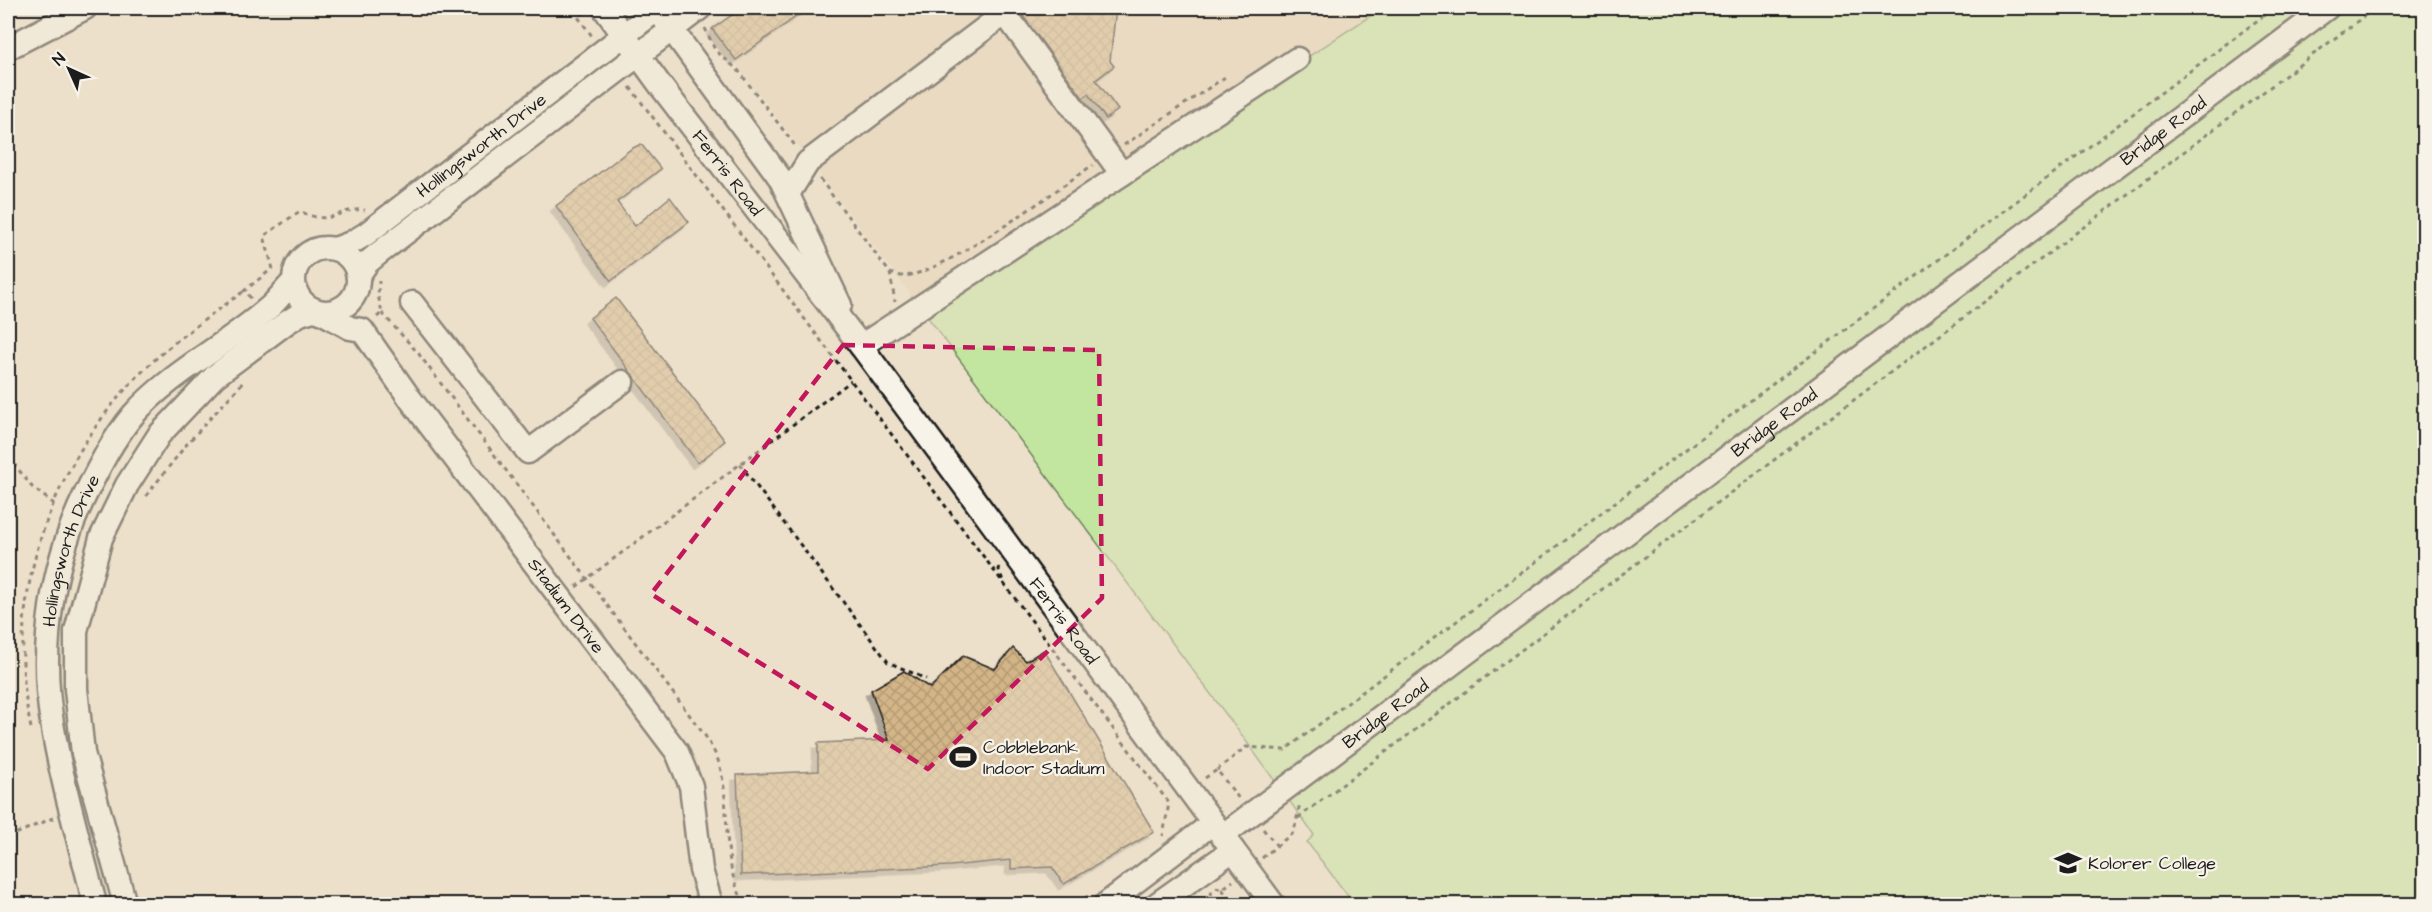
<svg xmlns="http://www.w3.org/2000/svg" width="2432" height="912" font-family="'Architects Daughter',sans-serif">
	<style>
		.built { fill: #e4d3b7 }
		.green { fill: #c2e6a0; stroke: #6f815e; stroke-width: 1.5 }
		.building { fill: url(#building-cross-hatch); stroke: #1c1c1c; stroke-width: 1.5; filter: url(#shadow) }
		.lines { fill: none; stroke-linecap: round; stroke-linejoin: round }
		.minor-casing { stroke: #1c1c1c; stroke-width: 27 }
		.path { stroke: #1c1c1c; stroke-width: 3; stroke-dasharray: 4.5 4.5; stroke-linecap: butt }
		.minor { stroke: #f7f3e8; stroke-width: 22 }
		.marked { fill: none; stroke: #c2185b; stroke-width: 4.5; stroke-dasharray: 12 8; stroke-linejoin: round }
		.labels { text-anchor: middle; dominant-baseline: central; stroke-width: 4.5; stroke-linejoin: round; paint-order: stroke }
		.street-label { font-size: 18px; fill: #1c1c1c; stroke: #f7f3e8 }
		.poi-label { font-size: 18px; fill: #1c1c1c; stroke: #f7f3e8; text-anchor: start }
	</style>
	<defs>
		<pattern id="building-cross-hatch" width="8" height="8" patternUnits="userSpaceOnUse" patternTransform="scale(1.5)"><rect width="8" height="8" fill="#d3b587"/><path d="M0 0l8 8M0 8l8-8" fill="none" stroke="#b59b74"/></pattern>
		<filter id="shadow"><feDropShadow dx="-5.5" dy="5.5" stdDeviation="0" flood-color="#0004"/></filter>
	</defs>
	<rect width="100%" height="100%" fill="#ece0cb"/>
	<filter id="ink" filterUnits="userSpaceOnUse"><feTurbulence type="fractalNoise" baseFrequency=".0167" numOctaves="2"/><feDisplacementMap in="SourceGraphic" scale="12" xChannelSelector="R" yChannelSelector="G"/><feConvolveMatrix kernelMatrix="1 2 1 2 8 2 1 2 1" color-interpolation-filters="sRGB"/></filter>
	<g filter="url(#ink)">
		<path class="built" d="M 736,8 L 1382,8 L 923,311 L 737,65 L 723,55 L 709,37 L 711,26 Z"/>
		<path class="green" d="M 1382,8 L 2424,8 L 2424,904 L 1354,904 L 1307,842 L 1314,835 L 1246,741 L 923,311 Z"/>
		<path class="building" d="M 742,8 L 808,8 L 736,60 L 712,29 Z
			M 1017,8 L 1116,8 L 1110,61 L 1114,66 L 1096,80 L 1118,110 L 1106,119 L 1088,94 L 1083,98 Z
			M 641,144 L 661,169 L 617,202 L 635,226 L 670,197 L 689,222 L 611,281 L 556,206 L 631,149 Z
			M 616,298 L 725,441 L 698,463 L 590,318 Z
			M 1013,648 L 1026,661 L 1044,650 L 1154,832 L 1064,884 L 1052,867 L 1011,869 L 1011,860 L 950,866 L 741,875 L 737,775 L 818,771 L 818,743 L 889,740 L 871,690 L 904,671 L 930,688 L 963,656 L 995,669 Z"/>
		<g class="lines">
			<defs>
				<g id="minor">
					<path id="s1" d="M 604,8 L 663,89 L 861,346 L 1273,904"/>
					<path d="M 1001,8 L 1122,174"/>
					<path d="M 665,20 L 780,178 L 840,305"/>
					<path d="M 8,48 L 85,8"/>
					<path d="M 788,194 L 808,162 L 1005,13"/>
					<circle cx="326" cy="280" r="32"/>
					<path id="s2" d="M 335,249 L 351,243 L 366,234 L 659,8"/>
					<path d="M 358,276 L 367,263 L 379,253 L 700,8"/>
					<path d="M 412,303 L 528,452 L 622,382"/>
					<path id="s3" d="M 323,313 L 350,328 L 362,330 L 411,400 L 677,752 L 691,786 L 701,870 L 711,904"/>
					<path d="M 861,346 L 1297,59"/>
					<path id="s4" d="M 1222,836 L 2327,8"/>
					<path id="s5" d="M 95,904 C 80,844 62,784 52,723 C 39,646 52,562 86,493 C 100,465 113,439 133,415 C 172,371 229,344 272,305 C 279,298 286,289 293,282"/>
					<path d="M 125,904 L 83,753 L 76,689 L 76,631 L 101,538 L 127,485 L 159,435 L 215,376 L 286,323 L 300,314 L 313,310"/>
					<path d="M 1106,904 L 1213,823"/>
					<path d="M 1157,904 L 1233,850"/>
				</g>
			</defs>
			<use href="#minor" class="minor-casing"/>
			<path class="path" d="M 585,12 L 578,17 L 592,36
				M 2346,12 L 2352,8
				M 705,28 L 715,50 L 738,70 L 796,147
				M 630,87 L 1169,803 L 1163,836
				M 1124,145 L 1228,75
				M 820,179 L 890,273 L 895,302
				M 273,269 L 264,236 L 300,211 C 333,228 337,207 365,210
				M 890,273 C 894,274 899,276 903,276 C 944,275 1055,190 1093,165
				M 251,298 L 244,291 L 273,268
				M 382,313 L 418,353 L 706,737 C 711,746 718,757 720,767 C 732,812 719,861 745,904
				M 377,317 L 382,313 L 378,295 L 379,281
				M 8,456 L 32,487 L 54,504
				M 740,464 L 888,662 L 926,679
				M 146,496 L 186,445 L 245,380
				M 998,567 L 1003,581
				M 576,587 L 851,381
				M 31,728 C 2,598 52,457 148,366 C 177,338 212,315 244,291
				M 1217,770 L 1246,747 L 1285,750 L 2274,8
				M 1205,778 L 1217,770 L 1240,800
				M 1298,818 L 2375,8
				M 1263,829 L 1277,846
				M 8,837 L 53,818
				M 1262,858 L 1294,832 L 1300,803
				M 1216,887 L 1222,889 L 1233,881
				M 1222,889 L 1233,904
				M 1077,904 L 1088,896
				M 1210,904 L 1212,888"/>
			<use href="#minor" class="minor"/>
		</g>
	</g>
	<path d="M0 0H2432V912H0ZM 843,345 L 1099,350 L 1102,598 L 928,769 L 651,594 Z" fill="#ece0cb" fill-opacity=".55" fill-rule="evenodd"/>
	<path class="marked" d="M 843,345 L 1099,350 L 1102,598 L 928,769 L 651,594 Z"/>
	<defs>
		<symbol id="stadium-bare" viewBox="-9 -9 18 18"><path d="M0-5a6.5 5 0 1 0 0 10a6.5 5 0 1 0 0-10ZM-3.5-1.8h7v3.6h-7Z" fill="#1c1c1c" stroke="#f7f3e8" stroke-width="2.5" paint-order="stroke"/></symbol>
		<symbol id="school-bare" viewBox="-9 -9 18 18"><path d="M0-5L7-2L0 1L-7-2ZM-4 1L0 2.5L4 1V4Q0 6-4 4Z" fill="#1c1c1c" stroke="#f7f3e8" stroke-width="2.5" paint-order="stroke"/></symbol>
	</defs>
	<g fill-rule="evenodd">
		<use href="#stadium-bare" x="944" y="738" width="38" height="38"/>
		<use href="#school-bare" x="2049" y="844" width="38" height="38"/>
	</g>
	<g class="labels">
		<g class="street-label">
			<text stroke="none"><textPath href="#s4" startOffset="1176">Bridge Road</textPath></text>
			<text stroke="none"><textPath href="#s2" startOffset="180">Hollingsworth Drive</textPath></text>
			<text stroke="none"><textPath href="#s1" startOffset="206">Ferris Road</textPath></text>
			<text stroke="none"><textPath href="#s4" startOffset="690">Bridge Road</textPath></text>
			<text stroke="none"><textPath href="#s5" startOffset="362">Hollingsworth Drive</textPath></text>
			<text stroke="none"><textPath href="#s3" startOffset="386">Stadium Drive</textPath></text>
			<text stroke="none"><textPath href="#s1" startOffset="766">Ferris Road</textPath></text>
			<text stroke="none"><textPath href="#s4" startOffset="204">Bridge Road</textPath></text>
		</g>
		<g class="poi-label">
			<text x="983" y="747">Cobblebank<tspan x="983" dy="21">Indoor Stadium</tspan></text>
			<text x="2088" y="863">Kolorer College</text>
		</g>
	</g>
	<rect width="2432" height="912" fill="none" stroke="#f7f3e8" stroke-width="30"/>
	<rect x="15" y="15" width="2402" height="882" fill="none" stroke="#1c1c1c" stroke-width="2" filter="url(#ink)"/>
	<g transform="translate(69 69) rotate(315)" stroke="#f7f3e8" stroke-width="4.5" paint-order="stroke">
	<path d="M0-4.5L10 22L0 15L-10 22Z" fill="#1c1c1c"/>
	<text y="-9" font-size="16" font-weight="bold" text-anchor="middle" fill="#1c1c1c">N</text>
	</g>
</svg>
